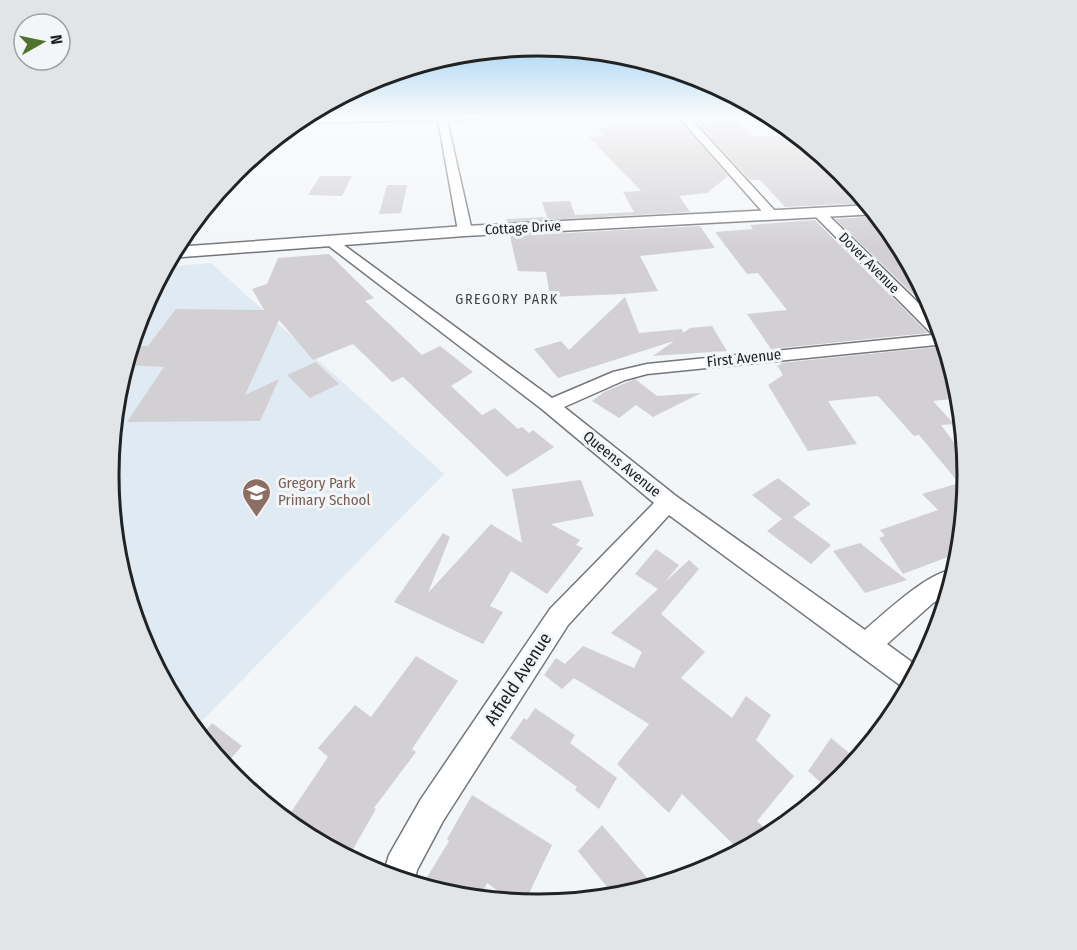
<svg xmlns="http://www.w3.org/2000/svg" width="1077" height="950" font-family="'Fira Sans Condensed',sans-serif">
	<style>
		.built { fill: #e0eaf2 }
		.building { fill: #d2d0d3 }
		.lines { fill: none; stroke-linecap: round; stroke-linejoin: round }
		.minor-casing { stroke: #747679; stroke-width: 3 }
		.tertiary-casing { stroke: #747679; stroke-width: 3 }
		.minor { fill: #fff; fill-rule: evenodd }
		.tertiary { fill: #fff; fill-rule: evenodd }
		.labels { text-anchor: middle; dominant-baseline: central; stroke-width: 6; stroke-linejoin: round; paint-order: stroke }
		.far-street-label { font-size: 14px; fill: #212223; stroke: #f3f6f9 }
		.far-neighbourhood-label { font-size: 14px; letter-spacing: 1.5px; fill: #424447; stroke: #f3f6f9 }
		.street-label { font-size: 15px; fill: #212223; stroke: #f3f6f9 }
		.education-label { font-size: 15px; fill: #785e54; stroke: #f3f6f9; text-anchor: start }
		.near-street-label { font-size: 18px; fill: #212223; stroke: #f3f6f9 }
		.rim { fill: none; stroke: #212223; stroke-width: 3 }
	</style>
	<rect width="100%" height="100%" fill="#f3f6f9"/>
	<path class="built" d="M 211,263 L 444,474 L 194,729 L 181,714 L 141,639 L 117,559 L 109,475 L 117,391 L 141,310 L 164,267 Z"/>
	<path class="building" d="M 734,118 L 753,136 L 796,136 L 809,151 L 817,150 L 843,171 L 853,183 L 843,184 L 866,203 L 785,207 L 760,180 L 750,180 L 696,122 Z
		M 681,122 L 728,176 L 707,193 L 679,196 L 690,212 L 507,222 L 506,219 L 547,217 L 542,202 L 570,201 L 575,215 L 634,212 L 623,192 L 641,191 L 589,137 L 604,136 L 597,128 Z
		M 320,176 L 352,176 L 342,196 L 308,195 Z
		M 387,185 L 407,185 L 401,213 L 379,214 Z
		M 879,216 L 896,236 L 939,319 L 835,219 Z
		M 815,220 L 928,333 L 771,349 L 747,314 L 787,310 L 758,273 L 747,274 L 715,232 L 753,229 L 750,225 Z
		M 700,226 L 715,248 L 640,256 L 658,291 L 624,294 L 550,297 L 546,272 L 518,271 L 510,236 Z
		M 329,254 L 374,298 L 365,301 L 422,355 L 440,346 L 473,372 L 451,386 L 482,415 L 495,408 L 518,429 L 522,427 L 529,433 L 533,430 L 554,447 L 507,477 L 403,377 L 392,382 L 353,344 L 313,360 L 279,320 L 245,395 L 279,379 L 260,421 L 127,422 L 164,367 L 125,365 L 139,346 L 148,346 L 176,309 L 264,310 L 252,289 L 267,284 L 278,258 Z
		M 625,297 L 639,333 L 682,329 L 683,333 L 690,328 L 712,326 L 727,351 L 653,356 L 674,341 L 558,378 L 534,349 L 561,341 L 569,350 Z
		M 947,346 L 961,398 L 933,401 L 954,424 L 941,425 L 967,460 L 968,475 L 961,552 L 903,574 L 879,538 L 885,536 L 880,530 L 938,510 L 922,494 L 959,483 L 919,435 L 914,436 L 878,396 L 828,401 L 857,444 L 808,451 L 768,385 L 783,375 L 777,365 L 781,365 L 780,363 Z
		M 316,362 L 339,384 L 310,398 L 287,375 Z
		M 635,379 L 657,396 L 701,393 L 653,417 L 636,405 L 619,418 L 592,401 L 604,392 Z
		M 778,478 L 811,504 L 793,517 L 831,545 L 811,564 L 767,531 L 782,519 L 752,495 Z
		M 581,480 L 594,516 L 551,524 L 580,540 L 576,545 L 583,548 L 547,594 L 511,571 L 490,606 L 503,612 L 483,644 L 394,602 L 443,533 L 450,537 L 428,593 L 491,524 L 522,543 L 512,489 Z
		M 860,543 L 885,563 L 907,580 L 865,593 L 833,551 Z
		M 656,549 L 679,565 L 665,582 L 689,560 L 699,569 L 661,614 L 705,652 L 681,678 L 732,718 L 746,696 L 771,715 L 756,740 L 794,776 L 757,821 L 772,835 L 741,852 L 682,794 L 669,813 L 617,764 L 649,724 L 574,678 L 562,689 L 544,675 L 556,658 L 565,664 L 583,646 L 634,668 L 642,652 L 611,633 L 658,589 L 635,574 Z
		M 416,656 L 458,681 L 412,749 L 416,752 L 374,808 L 376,809 L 348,858 L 299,832 L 285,821 L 328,757 L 318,748 L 355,705 L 371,717 Z
		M 535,708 L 575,735 L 570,743 L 617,778 L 599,809 L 575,790 L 577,787 L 510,738 L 524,718 L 527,720 Z
		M 212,723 L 242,746 L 224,766 L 200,737 Z
		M 831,738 L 858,760 L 829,790 L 808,771 Z
		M 472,795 L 552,845 L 524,904 L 515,903 L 487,883 L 479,899 L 454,897 L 444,894 L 426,879 L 449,841 L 447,839 Z
		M 602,825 L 649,880 L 639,892 L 615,897 L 578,851 Z"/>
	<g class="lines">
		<defs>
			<path id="minor" d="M 375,116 L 481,116 L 476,119 L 447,120 L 472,231 L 470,234 L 465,235 L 458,231 L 438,120 L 293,123 L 299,118 Z
				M 678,116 L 688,116 L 776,212 L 776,218 L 768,218 Z
				M 819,209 L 823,210 L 940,324 L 946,344 L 647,374 L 625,380 L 564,407 L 676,496 L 865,630 C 884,614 933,567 957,570 L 950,593 L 933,603 L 887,644 L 920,668 L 908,691 L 669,515 L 568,625 L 443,821 L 417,870 L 414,884 L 383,875 L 389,855 L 421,799 L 550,609 L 654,503 L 543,410 L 325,243 L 332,239 L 337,240 L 552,398 L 613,372 L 647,364 L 933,335 L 815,216 L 813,213 Z"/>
			<path id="tertiary" d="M 871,205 L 878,214 L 465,236 L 169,258 L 175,247 L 465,226 Z"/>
		</defs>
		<use href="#minor" class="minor-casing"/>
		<use href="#tertiary" class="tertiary-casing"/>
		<use href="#minor" class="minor"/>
		<use href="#tertiary" class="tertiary"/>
	</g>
	<linearGradient id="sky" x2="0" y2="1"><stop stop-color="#7cc1ee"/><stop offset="0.47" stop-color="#fafbfc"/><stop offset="1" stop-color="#fafbfc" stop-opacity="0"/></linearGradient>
	<rect width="1077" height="249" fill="url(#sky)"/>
	<defs>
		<symbol id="school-pin" viewBox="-11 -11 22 30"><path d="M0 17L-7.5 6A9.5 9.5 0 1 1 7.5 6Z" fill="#8d6e63" stroke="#f3f6f9"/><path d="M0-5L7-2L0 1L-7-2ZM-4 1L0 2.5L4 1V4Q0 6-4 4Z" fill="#fff"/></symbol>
	</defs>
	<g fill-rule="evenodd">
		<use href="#school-pin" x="240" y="476" width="33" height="45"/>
	</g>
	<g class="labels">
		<g class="far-street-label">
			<text transform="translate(523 228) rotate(-3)">Cottage Drive</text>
			<text transform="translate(869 263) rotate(45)">Dover Avenue</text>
		</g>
		<g class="far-neighbourhood-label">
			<text x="507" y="299">GREGORY PARK</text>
		</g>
		<g class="street-label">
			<text transform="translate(744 358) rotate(-6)">First Avenue</text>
			<text transform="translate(622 464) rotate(39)">Queens Avenue</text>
		</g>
		<g class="education-label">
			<text x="278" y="483">Gregory Park<tspan x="278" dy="17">Primary School</tspan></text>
		</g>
		<g class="near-street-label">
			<text transform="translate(518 679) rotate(-57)">Atfield Avenue</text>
		</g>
	</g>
	<path d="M0 0H1077V950H0ZM119 475a419 419 0 1 1 838 0a419 419 0 1 1-838 0Z" fill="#e2e5e8" fill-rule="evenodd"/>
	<path class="rim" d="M119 475a419 419 0 1 1 838 0a419 419 0 1 1-838 0Z"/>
	<g transform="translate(42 42) rotate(81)"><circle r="28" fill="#f3f6f9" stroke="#9fa1a3" stroke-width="1.5"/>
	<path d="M0-4.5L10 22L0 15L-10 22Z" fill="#50722a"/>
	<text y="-9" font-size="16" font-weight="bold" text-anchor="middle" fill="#212223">N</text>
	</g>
</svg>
